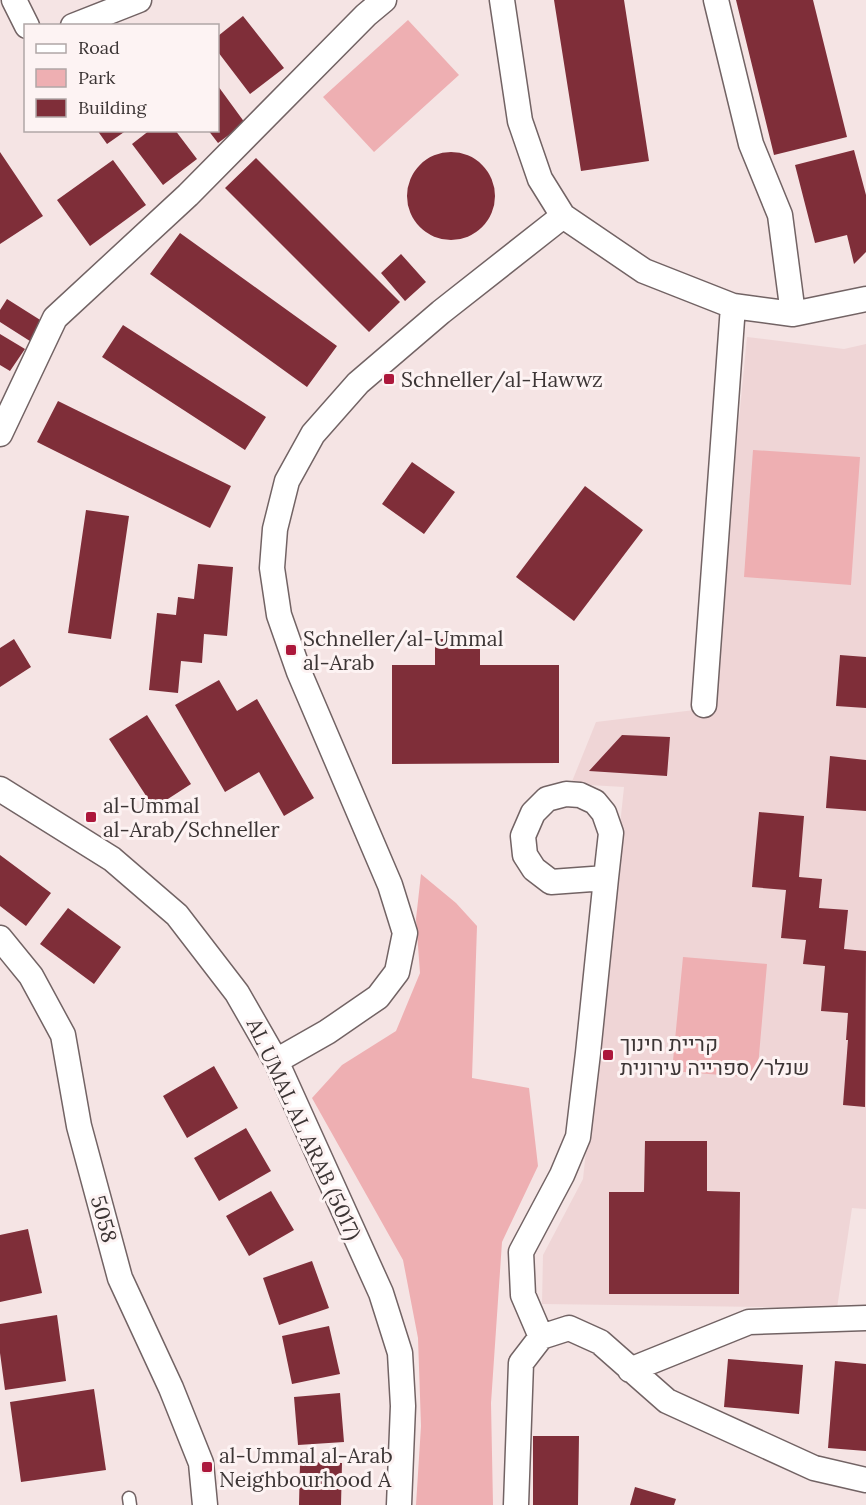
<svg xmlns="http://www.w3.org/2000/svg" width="866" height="1505" font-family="Lora,Heebo,serif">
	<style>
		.built { fill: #efd5d6 }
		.green { fill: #eeafb2 }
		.building { fill: #7f2e39 }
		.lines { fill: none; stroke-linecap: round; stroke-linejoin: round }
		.service-casing { stroke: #726364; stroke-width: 15 }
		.minor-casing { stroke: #726364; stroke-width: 27 }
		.service { stroke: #fff; stroke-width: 12 }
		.minor { stroke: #fff; stroke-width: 24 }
		.poi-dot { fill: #ac173b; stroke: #fdf3f3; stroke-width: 2 }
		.labels { text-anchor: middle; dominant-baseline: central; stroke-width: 6; stroke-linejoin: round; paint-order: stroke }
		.poi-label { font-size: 21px; fill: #3c3535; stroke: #fdf3f3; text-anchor: start }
		.street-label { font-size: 21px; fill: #3c3535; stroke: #fdf3f3 }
	</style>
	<rect width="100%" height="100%" fill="#f5e4e4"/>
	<path class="built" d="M 747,337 L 844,349 L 866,344 L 866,1209 L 852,1208 L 837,1308 L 542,1304 L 543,1255 L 583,1179 L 624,787 L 571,784 L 596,722 L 711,708 Z"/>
	<path class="green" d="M 408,20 L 459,75 L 374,152 L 323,97 Z
		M 753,450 L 860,457 L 851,585 L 744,577 Z
		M 421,874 L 456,903 L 477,926 L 472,1078 L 529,1088 L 538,1166 L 502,1242 L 491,1403 L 493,1505 L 416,1505 L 421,1426 L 418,1338 L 403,1260 L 312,1098 L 342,1065 L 396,1031 L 420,973 L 416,919 Z
		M 683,957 L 767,964 L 757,1078 L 672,1071 Z"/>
	<path class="building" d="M 554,0 L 624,0 L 649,161 L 581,171 Z
		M 736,0 L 813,0 L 847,137 L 774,155 Z
		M 243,16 L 284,68 L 250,94 L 218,52 L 218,36 Z
		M 218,86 L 245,123 L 218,143 L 208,130 L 218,130 Z
		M 97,130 L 127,130 L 107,144 Z
		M 150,130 L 175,130 L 197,159 L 163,185 L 132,144 Z
		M 854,150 L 866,195 L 866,252 L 854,264 L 847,235 L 815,243 L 795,165 Z
		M 0,152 L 43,216 L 0,244 Z
		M407 196a44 44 0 1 1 88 0a44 44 0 1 1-88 0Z
		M 256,158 L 400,302 L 369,332 L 225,188 Z
		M 113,160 L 146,205 L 90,246 L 57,200 Z
		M 180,233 L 337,346 L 307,387 L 150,274 Z
		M 401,254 L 426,282 L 405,301 L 381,273 Z
		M 7,299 L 45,323 L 33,343 L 0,322 L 0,310 Z
		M 123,325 L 266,417 L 245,450 L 102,357 Z
		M 0,334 L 25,349 L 10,371 L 0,365 Z
		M 58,401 L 231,486 L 210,528 L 37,442 Z
		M 412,462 L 455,492 L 424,534 L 382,504 Z
		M 585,486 L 643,530 L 574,621 L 516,577 Z
		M 86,510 L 129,516 L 111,639 L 68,633 Z
		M 198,564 L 233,567 L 227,636 L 204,634 L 202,663 L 181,661 L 178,693 L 149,690 L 157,613 L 176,615 L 178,597 L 194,599 Z
		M 14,639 L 31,667 L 0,687 L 0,648 Z
		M 435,639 L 480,639 L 480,665 L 559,665 L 559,763 L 392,764 L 392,665 L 435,665 Z
		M 840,655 L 866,657 L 866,708 L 836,706 Z
		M 219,680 L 237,711 L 257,699 L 314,798 L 284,816 L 259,772 L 225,792 L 175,705 Z
		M 147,715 L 191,784 L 154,808 L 109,739 Z
		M 622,735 L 670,737 L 667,776 L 589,771 Z
		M 830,756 L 866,760 L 866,811 L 826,808 Z
		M 759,812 L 804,816 L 799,877 L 822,879 L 819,908 L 848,910 L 844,949 L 866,951 L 865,1107 L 843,1105 L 848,1040 L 846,1040 L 848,1013 L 821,1011 L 825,966 L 803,964 L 806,940 L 781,938 L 786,890 L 752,887 Z
		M 0,855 L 51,893 L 26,926 L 0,906 Z
		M 68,908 L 121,947 L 94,984 L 40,944 Z
		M 214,1066 L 238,1108 L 187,1138 L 163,1096 Z
		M 246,1128 L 271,1171 L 219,1201 L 194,1158 Z
		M 645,1141 L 707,1141 L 707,1191 L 740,1192 L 739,1294 L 609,1294 L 609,1192 L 644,1192 Z
		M 271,1191 L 294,1230 L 249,1256 L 226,1216 Z
		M 28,1229 L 42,1293 L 0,1302 L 0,1235 Z
		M 312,1261 L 329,1308 L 279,1325 L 263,1278 Z
		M 57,1315 L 66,1381 L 5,1390 L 0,1353 L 0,1324 Z
		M 329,1326 L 340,1374 L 292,1384 L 282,1336 Z
		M 728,1359 L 803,1365 L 799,1414 L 724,1407 Z
		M 835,1361 L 866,1364 L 866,1451 L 828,1448 Z
		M 94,1389 L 106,1470 L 21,1482 L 10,1402 Z
		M 340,1393 L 344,1442 L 298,1445 L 294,1397 Z
		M 533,1436 L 579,1436 L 578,1505 L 533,1505 Z
		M 300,1462 L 342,1463 L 341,1505 L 299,1505 Z
		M 635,1487 L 676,1499 L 674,1505 L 630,1505 Z"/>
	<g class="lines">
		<defs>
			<path id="service" d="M 129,1498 L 130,1505"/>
			<path id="minor" d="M 14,0 L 27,26
				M 502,0 L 520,121 L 540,179 L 563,216 L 644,271 L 733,306 L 793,314 L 866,299
				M 716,0 L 751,144 L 780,215 L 793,314
				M 73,26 L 139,0
				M 0,434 L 55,318 L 188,195 L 366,15 L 384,0
				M 704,705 L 733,306
				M 0,789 L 112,859 L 177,915 L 237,993 L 276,1061 L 381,1293 L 400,1353 L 403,1406 L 399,1505
				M 0,938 L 31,976 L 63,1035 L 79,1126 L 120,1278 L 171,1388 L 201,1463 L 205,1505
				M 276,1061 L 327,1032 L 378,997 L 397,972 L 405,933 L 390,885 L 299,672 L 279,615 L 272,568 L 275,529 L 287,481 L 313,434 L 358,383 L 441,312 L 563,216
				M 541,1337 L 523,1295 L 521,1252 L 562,1175 L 578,1137 L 588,1053 L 606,878 L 611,833 L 604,813 L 595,802 L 580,795 L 566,794 L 547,799 L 533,813 L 523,836 L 525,855 L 534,869 L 551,882 L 606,878
				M 630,1370 L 749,1322 L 866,1318
				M 516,1505 L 521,1363 L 541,1337 L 569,1328 L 600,1342 L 667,1401 L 814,1468 L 866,1480"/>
		</defs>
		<use href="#service" class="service-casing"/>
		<use href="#minor" class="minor-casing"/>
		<use href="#service" class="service"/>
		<use href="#minor" class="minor"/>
	</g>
	<g class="poi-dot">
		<rect x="383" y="373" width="12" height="12" rx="3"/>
		<rect x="285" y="644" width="12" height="12" rx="3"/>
		<rect x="85" y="811" width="12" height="12" rx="3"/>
		<rect x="602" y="1049" width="12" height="12" rx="3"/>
		<rect x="201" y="1461" width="12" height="12" rx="3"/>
	</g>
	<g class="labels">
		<g class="poi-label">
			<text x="401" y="379">Schneller/al-Hawwz</text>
			<text x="303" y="638">Schneller/al-Ummal<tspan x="303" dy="24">al-Arab</tspan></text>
			<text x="103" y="805">al-Ummal<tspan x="103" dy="24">al-Arab/Schneller</tspan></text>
			<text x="620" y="1043">קריית חינוך<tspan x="620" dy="24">שנלר/ספרייה עירונית</tspan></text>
			<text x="219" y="1455">al-Ummal al-Arab<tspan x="219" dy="24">Neighbourhood A</tspan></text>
		</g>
		<g class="street-label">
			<text transform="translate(304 1129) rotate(65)">AL UMAL AL ARAB (5017)</text>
			<text transform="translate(104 1219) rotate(75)">5058</text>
		</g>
	</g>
	<rect x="24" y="24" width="195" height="108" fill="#fdf3f3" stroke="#b0a7a7" stroke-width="1.5"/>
	<rect x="36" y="44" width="30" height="9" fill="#ffffff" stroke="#b0a7a7" stroke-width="1.5"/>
	<text x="78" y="54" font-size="18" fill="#3c3535">Road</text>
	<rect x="36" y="69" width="30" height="18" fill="#eeafb2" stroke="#b0a7a7" stroke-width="1.5"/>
	<text x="78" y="84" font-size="18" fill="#3c3535">Park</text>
	<rect x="36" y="99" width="30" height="18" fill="#7f2e39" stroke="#b0a7a7" stroke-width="1.5"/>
	<text x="78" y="114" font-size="18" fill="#3c3535">Building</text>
</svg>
